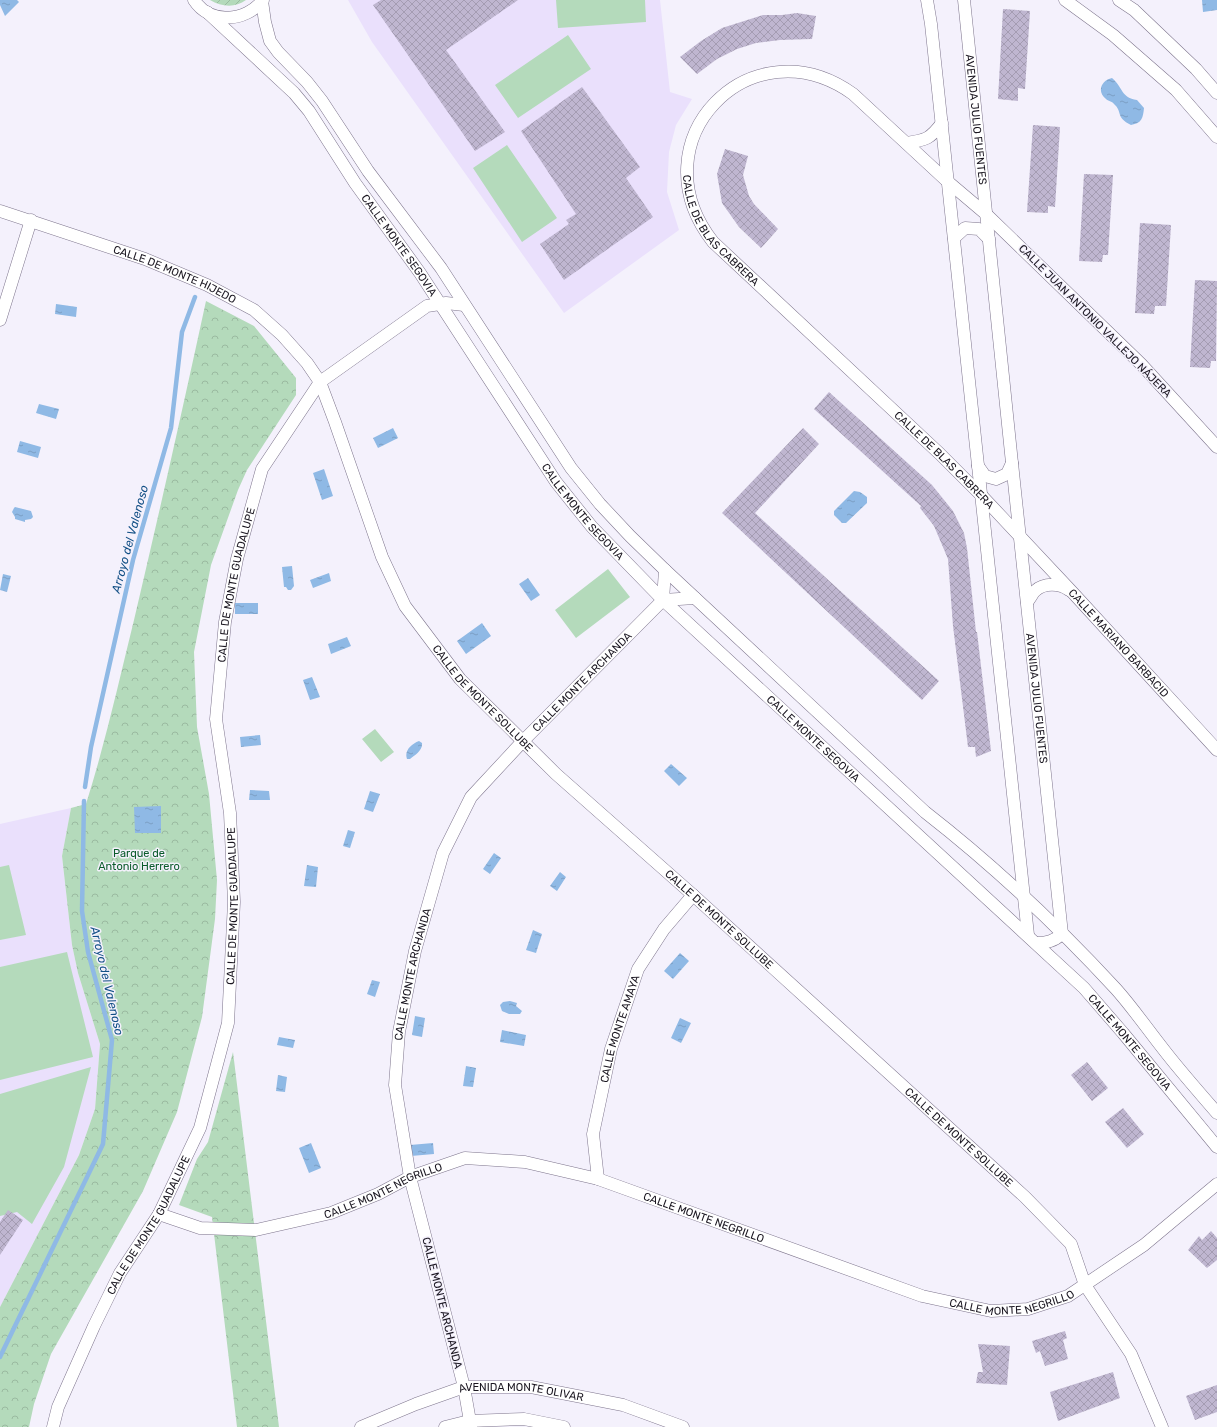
<svg xmlns="http://www.w3.org/2000/svg" width="1217" height="1427" font-family="Rubik,sans-serif">
	<style>
		.built { fill: #eae0fc }
		.grass { fill: #b4dabb }
		.park { fill: url(#park-crowns) }
		.garden { fill: url(#garden-furrows) }
		.water { fill: url(#water-ripples) }
		.lines { fill: none; stroke-linecap: round; stroke-linejoin: round }
		.stream { stroke: #8fb9e5; stroke-width: 4.5 }
		.building { fill: url(#building-cross-hatch) }
		.minor-casing { stroke: #7e758d; stroke-width: 13 }
		.minor { stroke: #fff; stroke-width: 12 }
		.labels { text-anchor: middle; dominant-baseline: central; stroke-width: 3; stroke-linejoin: round; paint-order: stroke }
		.street-label { font-size: 11px; fill: #1a1620; stroke: #f4f1fc }
		.park-label { font-size: 11px; fill: #095b2a; stroke: #f4f1fc }
		.water-label { font-size: 12px; font-style: italic; fill: #135086; stroke: #f4f1fc }
	</style>
	<defs>
		<pattern id="park-crowns" width="20" height="18" patternUnits="userSpaceOnUse"><rect width="20" height="18" fill="#b4dabb"/><path d="M2 6a3 3 0 1 1 6 0M12 15a3 3 0 1 1 6 0" fill="none" stroke="#9abaa0"/></pattern>
		<pattern id="garden-furrows" width="10" height="10" patternUnits="userSpaceOnUse"><rect width="10" height="10" fill="#b4dabb"/><path d="M-1 1l2-2M0 10L10 0M9 11l2-2" fill="none" stroke="#9abaa0"/></pattern>
		<pattern id="water-ripples" width="26" height="14" patternUnits="userSpaceOnUse"><rect width="26" height="14" fill="#8fb9e5"/><path d="M2 4q2-2 4 0t4 0M15 11q2-2 4 0t4 0" fill="none" stroke="#7b9ec4"/></pattern>
		<pattern id="building-cross-hatch" width="8" height="8" patternUnits="userSpaceOnUse"><rect width="8" height="8" fill="#bfb6d0"/><path d="M0 0l8 8M0 8l8-8" fill="none" stroke="#a49cb2"/></pattern>
	</defs>
	<rect width="100%" height="100%" fill="#f4f1fc"/>
	<path class="built" d="M 348,0 L 660,0 L 670,92 L 692,99 L 676,125 L 669,152 L 667,192 L 679,230 L 564,313 L 372,42 Z
		M 71,808 L 62,856 L 72,945 L 78,973 L 100,1044 L 95,1109 L 79,1155 L 0,1307 L 0,824 Z"/>
	<path class="grass" d="M 556,0 L 645,0 L 646,22 L 558,28 Z
		M 568,35 L 591,69 L 518,118 L 495,85 Z
		M 507,145 L 557,218 L 522,242 L 473,168 Z
		M 608,569 L 630,597 L 576,638 L 555,610 Z
		M 375,729 L 394,752 L 381,762 L 362,739 Z
		M 9,865 L 26,935 L 0,940 L 0,867 Z
		M 67,952 L 93,1057 L 0,1080 L 0,967 Z
		M 91,1067 L 64,1167 L 32,1224 L 17,1212 L 0,1216 L 0,1094 Z"/>
	<path class="park" d="M 206,301 L 254,326 L 296,378 L 296,395 L 247,470 L 238,490 L 211,565 L 194,652 L 197,727 L 209,794 L 217,880 L 215,919 L 202,1017 L 177,1112 L 143,1191 L 51,1354 L 34,1404 L 29,1427 L 0,1427 L 0,1307 L 79,1155 L 95,1109 L 100,1044 L 78,973 L 72,945 L 62,856 L 71,808 L 86,804 C 105,744 119,681 134,620 C 159,514 183,407 206,301 Z
		M 233,1052 L 279,1427 L 237,1427 L 212,1217 L 179,1205 L 197,1159 L 208,1142 Z"/>
	<path class="garden" d="M 210,0 L 246,0 C 235,8 222,7 210,0 Z"/>
	<path class="water" d="M 0,0 L 17,0 L 19,2 L 5,16 L 0,5 Z
		M 1202,0 L 1217,0 L 1217,10 L 1203,12 Z
		M 1112,78 C 1123,87 1121,98 1137,100 L 1144,108 C 1143,118 1142,123 1131,125 C 1115,117 1123,112 1114,104 C 1112,101 1108,101 1106,99 C 1096,91 1102,80 1112,78 Z
		M 56,304 L 77,307 L 76,317 L 55,314 Z
		M 39,404 L 59,409 L 56,419 L 36,413 Z
		M 393,428 L 398,438 L 378,448 L 373,438 Z
		M 20,441 L 41,447 L 38,458 L 17,452 Z
		M 324,469 L 333,496 L 322,500 L 313,473 Z
		M 854,491 L 860,492 L 867,497 L 867,503 L 846,523 L 842,523 L 834,515 L 834,511 Z
		M 15,507 L 31,511 L 33,517 L 31,519 L 25,520 L 25,522 L 15,519 L 15,517 L 12,512 L 14,508 Z
		M 292,566 L 294,586 L 291,590 L 288,590 L 286,587 L 284,587 L 282,567 Z
		M 329,573 L 331,581 L 313,588 L 310,580 Z
		M 3,574 L 11,576 L 7,592 L 0,590 Z
		M 528,578 L 540,595 L 531,601 L 519,584 Z
		M 235,603 L 258,603 L 258,614 L 235,614 Z
		M 482,623 L 491,636 L 466,654 L 457,641 Z
		M 347,637 L 351,646 L 331,654 L 328,644 Z
		M 312,677 L 320,697 L 310,700 L 303,680 Z
		M 260,735 L 261,745 L 241,747 L 240,737 Z
		M 419,741 L 422,743 C 423,750 415,755 410,759 L 407,759 C 404,751 411,744 419,741 Z
		M 671,764 L 687,778 L 679,786 L 664,771 Z
		M 250,790 L 269,791 L 270,800 L 249,800 Z
		M 370,791 L 380,794 L 373,812 L 364,809 Z
		M 161,806 L 161,833 L 135,833 L 134,807 Z
		M 348,830 L 355,832 L 350,848 L 343,846 Z
		M 494,853 L 501,858 L 490,874 L 483,869 Z
		M 307,865 L 318,867 L 316,887 L 304,886 Z
		M 560,872 L 566,877 L 557,891 L 550,886 Z
		M 533,930 L 542,934 L 536,953 L 526,950 Z
		M 680,953 L 689,961 L 673,979 L 664,971 Z
		M 372,980 L 380,982 L 375,997 L 367,994 Z
		M 510,1001 L 517,1003 L 516,1006 L 522,1011 L 520,1014 L 509,1014 L 502,1011 L 500,1005 L 503,1002 Z
		M 415,1016 L 425,1018 L 422,1037 L 412,1035 Z
		M 680,1018 L 691,1023 L 681,1043 L 671,1038 Z
		M 502,1030 L 526,1035 L 524,1046 L 500,1042 Z
		M 279,1037 L 295,1040 L 293,1048 L 277,1045 Z
		M 466,1066 L 476,1068 L 473,1087 L 463,1086 Z
		M 278,1075 L 287,1077 L 285,1092 L 276,1091 Z
		M 311,1143 L 321,1168 L 309,1173 L 299,1148 Z
		M 433,1143 L 434,1154 L 411,1156 L 410,1145 Z"/>
	<g class="lines">
		<path class="stream" d="M 85,787 L 91,747 L 133,560 L 171,428 L 182,332 L 195,297
			M 0,1357 L 103,1144 L 112,1040 L 88,952 L 82,911 L 84,801"/>
	</g>
	<path class="building" d="M 381,0 L 518,0 L 446,50 L 505,132 L 475,151 L 373,5 Z
		M 1003,9 L 1030,11 L 1025,89 L 1018,88 L 1018,101 L 998,99 Z
		M 797,13 L 816,16 L 812,39 L 780,40 L 756,43 L 737,49 L 717,59 L 697,74 L 680,57 L 701,41 L 722,28 L 763,15 L 782,15 Z
		M 582,87 L 640,167 L 626,178 L 653,217 L 564,280 L 540,244 L 569,224 L 566,220 L 576,214 L 521,131 Z
		M 1033,125 L 1060,127 L 1055,207 L 1048,206 L 1048,213 L 1027,212 Z
		M 725,149 L 748,156 L 743,175 L 749,196 L 754,204 L 778,229 L 761,248 L 739,227 L 722,203 L 717,174 Z
		M 1084,174 L 1113,175 L 1108,255 L 1103,255 L 1102,262 L 1079,261 Z
		M 1140,223 L 1171,225 L 1166,306 L 1155,306 L 1154,314 L 1135,313 Z
		M 1195,280 L 1217,281 L 1216,361 L 1211,361 L 1210,368 L 1190,367 Z
		M 829,392 L 932,485 L 953,511 L 964,533 L 967,548 L 976,632 L 977,632 L 991,751 L 976,757 L 975,747 L 968,747 L 953,626 L 948,559 L 934,526 L 920,508 L 921,506 L 814,409 Z
		M 803,428 L 819,444 L 755,513 L 939,681 L 922,700 L 722,513 Z
		M 1087,1062 L 1108,1088 L 1092,1101 L 1071,1075 Z
		M 1123,1108 L 1144,1134 L 1127,1148 L 1105,1122 Z
		M 8,1210 L 23,1220 L 0,1255 L 0,1222 Z
		M 1211,1231 L 1217,1238 L 1217,1260 L 1207,1268 L 1188,1250 L 1199,1236 L 1202,1240 Z
		M 1065,1331 L 1067,1338 L 1063,1340 L 1068,1359 L 1045,1366 L 1040,1351 L 1036,1353 L 1032,1341 Z
		M 978,1344 L 1010,1346 L 1007,1385 L 976,1383 L 978,1372 L 983,1372 Z
		M 1113,1372 L 1120,1398 L 1058,1421 L 1050,1392 Z
		M 1217,1385 L 1217,1412 L 1195,1420 L 1186,1396 Z"/>
	<g class="lines">
		<defs>
			<g id="minor">
				<path d="M 194,0 C 210,25 246,22 263,0"/>
				<path d="M 927,0 L 931,24 L 1028,935"/>
				<path id="s1" d="M 964,0 L 1012,463 L 1062,934"/>
				<path d="M 1065,0 L 1113,35 L 1176,90 L 1217,137"/>
				<path d="M 1119,0 L 1134,10 L 1196,69 L 1217,93"/>
				<path d="M 262,1 L 265,22 L 270,41 L 278,52 L 307,82 L 322,101 L 368,171 L 441,268 L 571,468 L 600,504 L 630,536 L 665,570 L 925,812 C 993,865 1057,925 1116,989 C 1133,1008 1148,1030 1164,1050 C 1181,1072 1199,1092 1217,1113"/>
				<path id="s2" d="M 207,12 L 294,93 L 309,111 L 355,183 L 420,273 L 556,482 L 592,527 L 663,600 L 1084,988 L 1123,1033 L 1217,1147"/>
				<path d="M 907,143 C 926,140 930,139 942,123"/>
				<path id="s3" d="M 0,211 L 145,259 L 207,285 L 254,310 L 282,335 L 307,363 L 320,382 L 335,422 L 382,557 L 405,606 L 460,679 L 556,774 L 693,895 L 1025,1197 L 1071,1244 L 1085,1285 L 1131,1354 L 1162,1427"/>
				<path d="M 954,238 L 965,228 L 979,229 L 989,239"/>
				<path d="M 0,320 L 31,220"/>
				<path id="s4" d="M 1217,447 L 1141,364 L 986,214 L 947,181 L 853,94 C 751,21 634,141 713,242 L 940,454 L 981,495 L 1074,594 L 1217,750"/>
				<path d="M 978,466 L 985,476 L 996,479 L 1007,474 L 1012,463"/>
				<path d="M 663,600 L 695,598"/>
				<path d="M 1027,602 C 1030,599 1032,594 1035,591 C 1045,582 1060,584 1069,590"/>
				<path d="M 1036,943 C 1047,943 1054,941 1062,934"/>
				<path id="s5" d="M 598,1179 L 593,1134 L 611,1049 L 638,969 L 664,929 L 693,895"/>
				<path id="s6" d="M 159,1214 L 200,1228 L 256,1230 L 331,1213 L 378,1194 L 410,1177 L 465,1158 L 525,1162 L 598,1179 L 922,1296 L 991,1311 L 1028,1309 L 1068,1296 L 1144,1245 L 1217,1184"/>
				<path id="s7" d="M 53,1427 L 58,1407 L 94,1326 L 120,1273 L 159,1214 L 200,1128 L 228,1023 L 234,902 L 230,813 L 216,719 L 225,622 L 237,559 L 262,469 L 320,382 L 427,306 L 446,303 L 464,305"/>
				<path id="s8" d="M 361,1427 L 416,1404 L 464,1387 L 531,1387 L 623,1405 L 683,1427"/>
				<path d="M 445,1427 L 469,1421 L 524,1419 L 564,1427"/>
				<path id="s9" d="M 471,1427 L 464,1387 L 410,1177 L 395,1085 L 399,1032 L 415,951 L 443,853 L 471,797 L 523,741 L 663,600 L 665,570"/>
			</g>
		</defs>
		<use href="#minor" class="minor-casing"/>
		<use href="#minor" class="minor"/>
	</g>
	<g class="labels">
		<g class="street-label">
			<text stroke="none"><textPath href="#s1" startOffset="120">AVENIDA JULIO FUENTES</textPath></text>
			<text stroke="none"><textPath href="#s4" startOffset="805">CALLE DE BLAS CABRERA</textPath></text>
			<text stroke="none"><textPath href="#s2" startOffset="304">CALLE MONTE SEGOVIA</textPath></text>
			<text stroke="none"><textPath href="#s3" startOffset="186">CALLE DE MONTE HIJEDO</textPath></text>
			<text transform="translate(1095 321) rotate(45)">CALLE JUAN ANTONIO VALLEJO NÁJERA</text>
			<text stroke="none"><textPath href="#s4" startOffset="1129">CALLE DE BLAS CABRERA</textPath></text>
			<text stroke="none"><textPath href="#s2" startOffset="628">CALLE MONTE SEGOVIA</textPath></text>
			<text stroke="none"><textPath href="#s7" startOffset="884">CALLE DE MONTE GUADALUPE</textPath></text>
			<text stroke="none"><textPath href="#s4" startOffset="1382">CALLE MARIANO BARBACID</textPath></text>
			<text stroke="none"><textPath href="#s9" startOffset="811">CALLE MONTE ARCHANDA</textPath></text>
			<text stroke="none"><textPath href="#s3" startOffset="732">CALLE DE MONTE SOLLUBE</textPath></text>
			<text stroke="none"><textPath href="#s1" startOffset="702">AVENIDA JULIO FUENTES</textPath></text>
			<text stroke="none"><textPath href="#s2" startOffset="952">CALLE MONTE SEGOVIA</textPath></text>
			<text stroke="none"><textPath href="#s7" startOffset="560">CALLE DE MONTE GUADALUPE</textPath></text>
			<text stroke="none"><textPath href="#s3" startOffset="1056">CALLE DE MONTE SOLLUBE</textPath></text>
			<text stroke="none"><textPath href="#s9" startOffset="463">CALLE MONTE ARCHANDA</textPath></text>
			<text stroke="none"><textPath href="#s5" startOffset="154">CALLE MONTE AMAYA</textPath></text>
			<text stroke="none"><textPath href="#s2" startOffset="1391">CALLE MONTE SEGOVIA</textPath></text>
			<text stroke="none"><textPath href="#s3" startOffset="1380">CALLE DE MONTE SOLLUBE</textPath></text>
			<text stroke="none"><textPath href="#s6" startOffset="233">CALLE MONTE NEGRILLO</textPath></text>
			<text stroke="none"><textPath href="#s6" startOffset="569">CALLE MONTE NEGRILLO</textPath></text>
			<text stroke="none"><textPath href="#s7" startOffset="224">CALLE DE MONTE GUADALUPE</textPath></text>
			<text stroke="none"><textPath href="#s6" startOffset="893">CALLE MONTE NEGRILLO</textPath></text>
			<text transform="translate(442 1303) rotate(76)">CALLE MONTE ARCHANDA</text>
			<text stroke="none"><textPath href="#s8" startOffset="168">AVENIDA MONTE OLIVAR</textPath></text>
		</g>
		<g class="park-label">
			<text x="139" y="853">Parque de<tspan x="139" dy="13">Antonio Herrero</tspan></text>
		</g>
		<g class="water-label">
			<text transform="translate(130 539) rotate(-75)">Arroyo del Valenoso</text>
			<text transform="translate(107 981) rotate(77)">Arroyo del Valenoso</text>
		</g>
	</g>
</svg>
